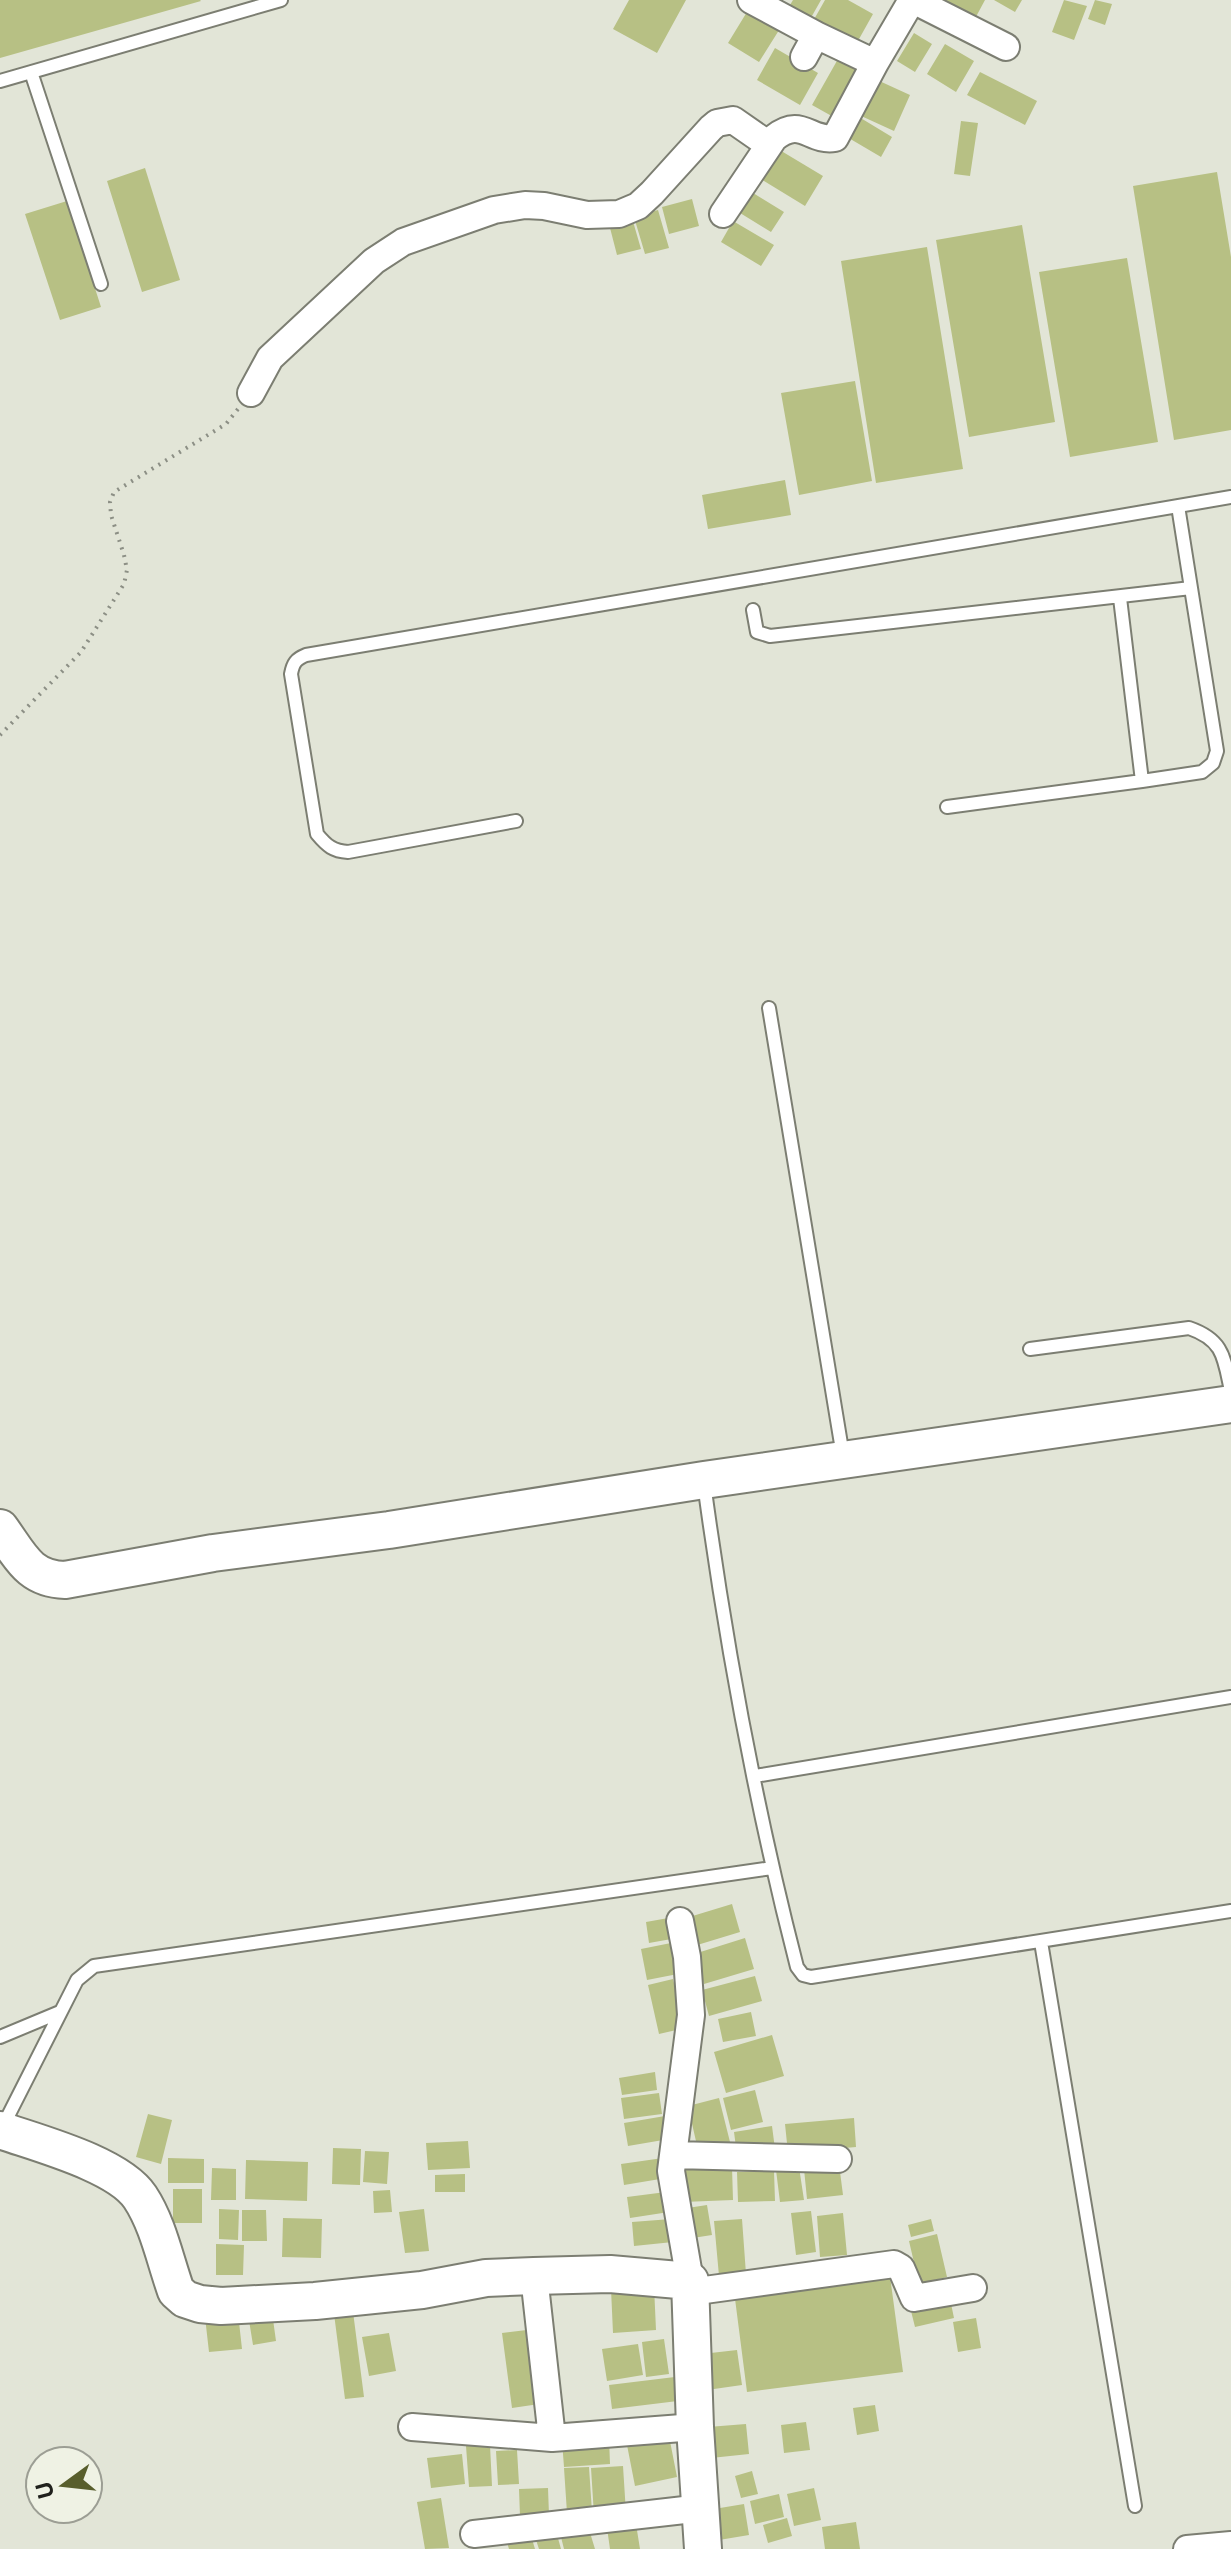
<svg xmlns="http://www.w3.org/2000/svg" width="1231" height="2549" font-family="Inter,sans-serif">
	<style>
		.building { fill: #b7c084 }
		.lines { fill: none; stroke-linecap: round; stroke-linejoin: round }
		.lane-casing { stroke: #7c7e72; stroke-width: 16 }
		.street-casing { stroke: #7c7e72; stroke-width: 30 }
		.secondary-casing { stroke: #7c7e72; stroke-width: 40 }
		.path { stroke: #8c8f85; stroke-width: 4; stroke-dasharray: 2 6; stroke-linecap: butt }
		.lane { stroke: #fff; stroke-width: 12 }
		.street { stroke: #fff; stroke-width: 26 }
		.secondary { stroke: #fff; stroke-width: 36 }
	</style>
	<rect width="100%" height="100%" fill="#e2e5d7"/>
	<path class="building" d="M 0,0 L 200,0 L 201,1 L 0,58 Z
		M 629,0 L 686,0 L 657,53 L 613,29 Z
		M 793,0 L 821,0 L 808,23 L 787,10 Z
		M 825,0 L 848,0 L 873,14 L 854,48 L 812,23 Z
		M 922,0 L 985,0 L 971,26 Z
		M 994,0 L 1022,0 L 1015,12 Z
		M 1064,0 L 1087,6 L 1074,40 L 1052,32 Z
		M 1095,0 L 1112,4 L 1105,25 L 1088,19 Z
		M 750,7 L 781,27 L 759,62 L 728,43 Z
		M 914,33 L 932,44 L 915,72 L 897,61 Z
		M 945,44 L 974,61 L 956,92 L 927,74 Z
		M 775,48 L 818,73 L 800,105 L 757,80 Z
		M 838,59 L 862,73 L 837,119 L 812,105 Z
		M 980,72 L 1037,101 L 1025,125 L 967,95 Z
		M 875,79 L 910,95 L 894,131 L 859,115 Z
		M 859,117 L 892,137 L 881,157 L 847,137 Z
		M 961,121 L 978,123 L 970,176 L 954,174 Z
		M 773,146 L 823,176 L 805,206 L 756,176 Z
		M 145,168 L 180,280 L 142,292 L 107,181 Z
		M 1217,172 L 1231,257 L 1231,430 L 1174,440 L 1133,186 Z
		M 745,188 L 784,212 L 771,232 L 732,208 Z
		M 692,199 L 699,226 L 669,234 L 662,207 Z
		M 67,201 L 101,307 L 60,320 L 25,214 Z
		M 658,210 L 669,248 L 645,254 L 634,217 Z
		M 632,218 L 641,249 L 617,255 L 609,224 Z
		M 733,221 L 774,245 L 761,266 L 721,242 Z
		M 1022,225 L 1055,422 L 969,437 L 936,240 Z
		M 927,247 L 963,469 L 876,483 L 841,261 Z
		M 1127,258 L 1158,442 L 1070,457 L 1039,272 Z
		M 855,381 L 872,481 L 799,495 L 781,393 Z
		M 785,480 L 791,515 L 708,529 L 702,495 Z
		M 732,1904 L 740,1932 L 694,1946 L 686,1918 Z
		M 674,1917 L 677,1938 L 649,1943 L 646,1922 Z
		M 745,1938 L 754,1969 L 704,1984 L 694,1954 Z
		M 681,1941 L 688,1972 L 647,1980 L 641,1949 Z
		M 755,1976 L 762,2001 L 709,2016 L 702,1990 Z
		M 673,1979 L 685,2028 L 659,2034 L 648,1985 Z
		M 751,2012 L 756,2036 L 723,2042 L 718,2019 Z
		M 772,2035 L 784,2076 L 726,2093 L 714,2052 Z
		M 655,2072 L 657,2090 L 622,2095 L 619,2078 Z
		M 755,2090 L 763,2122 L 731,2130 L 723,2098 Z
		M 659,2093 L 662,2114 L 624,2119 L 621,2098 Z
		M 719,2098 L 730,2142 L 698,2150 L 688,2106 Z
		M 148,2114 L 172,2120 L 161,2164 L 136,2157 Z
		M 665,2116 L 669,2139 L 628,2146 L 624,2123 Z
		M 854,2118 L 856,2147 L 788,2153 L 785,2124 Z
		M 772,2126 L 775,2149 L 737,2155 L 734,2132 Z
		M 468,2141 L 470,2168 L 428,2170 L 426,2143 Z
		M 333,2148 L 361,2149 L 360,2185 L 332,2184 Z
		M 365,2151 L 389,2152 L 387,2184 L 363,2182 Z
		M 168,2158 L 204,2159 L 204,2183 L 168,2183 Z
		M 663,2158 L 666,2178 L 624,2185 L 621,2164 Z
		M 246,2160 L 308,2162 L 307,2201 L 245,2199 Z
		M 839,2164 L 843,2195 L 807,2199 L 804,2169 Z
		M 732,2167 L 733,2200 L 683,2202 L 682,2168 Z
		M 799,2167 L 804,2200 L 780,2202 L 776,2170 Z
		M 212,2168 L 236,2169 L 236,2200 L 211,2200 Z
		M 774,2171 L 775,2201 L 738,2202 L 737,2172 Z
		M 465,2174 L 465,2192 L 435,2192 L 435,2175 Z
		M 173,2189 L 202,2189 L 202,2223 L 173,2223 Z
		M 390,2190 L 392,2212 L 374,2213 L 373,2191 Z
		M 666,2192 L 669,2212 L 630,2218 L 627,2197 Z
		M 707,2205 L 712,2235 L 686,2239 L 681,2209 Z
		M 219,2209 L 239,2210 L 238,2240 L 219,2239 Z
		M 424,2209 L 429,2251 L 405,2253 L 399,2212 Z
		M 242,2210 L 266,2210 L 267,2241 L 242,2241 Z
		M 811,2211 L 816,2252 L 796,2255 L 791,2213 Z
		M 843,2213 L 847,2255 L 820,2257 L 817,2216 Z
		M 283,2218 L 322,2219 L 321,2258 L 282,2257 Z
		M 671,2219 L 673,2242 L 634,2246 L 632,2222 Z
		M 742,2219 L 746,2274 L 719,2276 L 714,2221 Z
		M 931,2219 L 934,2231 L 911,2237 L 908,2225 Z
		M 937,2234 L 947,2277 L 919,2284 L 909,2241 Z
		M 216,2244 L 244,2245 L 243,2275 L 216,2275 Z
		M 889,2269 L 903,2372 L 747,2392 L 734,2291 Z
		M 654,2286 L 656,2330 L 613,2333 L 611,2289 Z
		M 949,2294 L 954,2318 L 915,2327 L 909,2303 Z
		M 352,2304 L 364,2397 L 345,2399 L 333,2306 Z
		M 271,2305 L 276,2341 L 253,2345 L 247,2308 Z
		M 238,2313 L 242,2349 L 209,2352 L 205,2317 Z
		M 976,2318 L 981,2348 L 958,2352 L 953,2322 Z
		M 535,2329 L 546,2403 L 512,2408 L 502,2333 Z
		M 389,2333 L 396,2371 L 369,2376 L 362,2337 Z
		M 664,2339 L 669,2374 L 646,2377 L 642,2342 Z
		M 638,2344 L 643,2375 L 607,2381 L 602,2349 Z
		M 737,2350 L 742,2385 L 707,2390 L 702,2354 Z
		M 683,2376 L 686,2400 L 612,2409 L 609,2385 Z
		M 875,2405 L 879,2431 L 857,2435 L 853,2408 Z
		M 806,2422 L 810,2450 L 784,2453 L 781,2425 Z
		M 746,2424 L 749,2454 L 711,2458 L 708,2427 Z
		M 669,2436 L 677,2477 L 635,2486 L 627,2445 Z
		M 609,2438 L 610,2464 L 564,2467 L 562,2441 Z
		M 490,2445 L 492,2486 L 469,2487 L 466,2446 Z
		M 517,2450 L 519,2484 L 498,2485 L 496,2451 Z
		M 462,2454 L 465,2484 L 431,2488 L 427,2458 Z
		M 623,2466 L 626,2513 L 594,2515 L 591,2468 Z
		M 589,2467 L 592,2512 L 567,2513 L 564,2468 Z
		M 752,2471 L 758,2494 L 741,2498 L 735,2476 Z
		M 548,2488 L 549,2515 L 520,2516 L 519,2489 Z
		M 814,2488 L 821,2520 L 794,2526 L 787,2494 Z
		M 779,2494 L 784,2517 L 755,2524 L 750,2501 Z
		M 441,2498 L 449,2548 L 425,2549 L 417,2502 Z
		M 744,2504 L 749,2535 L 719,2540 L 714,2509 Z
		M 787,2518 L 792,2536 L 768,2543 L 763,2525 Z
		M 856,2522 L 860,2549 L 825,2549 L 822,2527 Z
		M 636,2524 L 640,2549 L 610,2549 L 607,2528 Z
		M 588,2526 L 595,2549 L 564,2549 L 560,2533 Z
		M 529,2529 L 535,2549 L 509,2549 L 505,2536 Z
		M 556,2531 L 561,2549 L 539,2549 L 535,2537 Z"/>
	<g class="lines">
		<defs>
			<path id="lane" d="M 31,72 L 101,284
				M 0,81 L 281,0
				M 1120,598 L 1142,781 L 1202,772 L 1213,763 L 1217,751 L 1191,588
				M 753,610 L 757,632 L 770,636 L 1191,588 L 1178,506
				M 947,807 L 1142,781
				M 516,821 L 348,852 C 333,851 327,846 317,834 L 291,674 C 293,663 296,659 306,655 L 1231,497
				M 769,1008 L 843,1456
				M 1030,1349 L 1189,1328 C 1224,1340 1224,1358 1231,1391
				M 704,1483 C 726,1646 756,1808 797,1967 L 803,1975 L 811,1977 L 1231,1911
				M 755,1776 L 1231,1697
				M 1041,1942 L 1135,2506
				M 0,2037 L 60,2012
				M 2,2128 L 77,1980 L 94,1966 L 772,1868"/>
			<path id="street" d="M 751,0 L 816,35
				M 913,0 L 1006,47
				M 804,57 L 816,35 L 875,63
				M 723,214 L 774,138 C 802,116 809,142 835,138 L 875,63 L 912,0
				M 251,393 L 270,358 L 374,261 L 403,242 L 494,210 L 525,205 L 544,206 L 587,215 L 619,214 L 638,206 L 652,193 L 711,128 L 717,123 L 733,120 L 769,145
				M 680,1921 L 687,1957 L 691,2015 L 671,2171 L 690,2281
				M 673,2155 L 838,2159
				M 534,2276 L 552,2438 L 695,2427
				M 690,2292 L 894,2264 L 901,2268 L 914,2298 L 973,2288
				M 412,2427 L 552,2438
				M 474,2534 L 702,2508
				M 1187,2549 L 1231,2545"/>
			<path id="secondary" d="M 0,1528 C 20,1555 28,1579 65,1580 L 213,1553 L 389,1530 L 704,1480 L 1231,1404
				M 0,2130 C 37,2143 118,2164 140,2197 C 158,2224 165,2260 176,2291 L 185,2299 L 200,2304 L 221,2306 L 315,2301 L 422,2290 L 486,2278 L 534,2276 L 610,2274 L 690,2281 L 695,2427 L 703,2549"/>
		</defs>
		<use href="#lane" class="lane-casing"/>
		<use href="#street" class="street-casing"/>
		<use href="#secondary" class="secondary-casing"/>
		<path class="path" d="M 0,735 L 81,652 L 124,584 L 127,570 L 124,555 L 111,515 L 110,502 L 114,492 L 226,424 L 238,409"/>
		<use href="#lane" class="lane"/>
		<use href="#street" class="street"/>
		<use href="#secondary" class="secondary"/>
	</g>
	<g transform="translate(64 2485) rotate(255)"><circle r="38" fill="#eff2e4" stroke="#9c9e94" stroke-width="2"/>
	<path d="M0-6L14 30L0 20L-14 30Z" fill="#585e2c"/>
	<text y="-12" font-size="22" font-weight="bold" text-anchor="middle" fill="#20211c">U</text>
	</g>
</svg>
